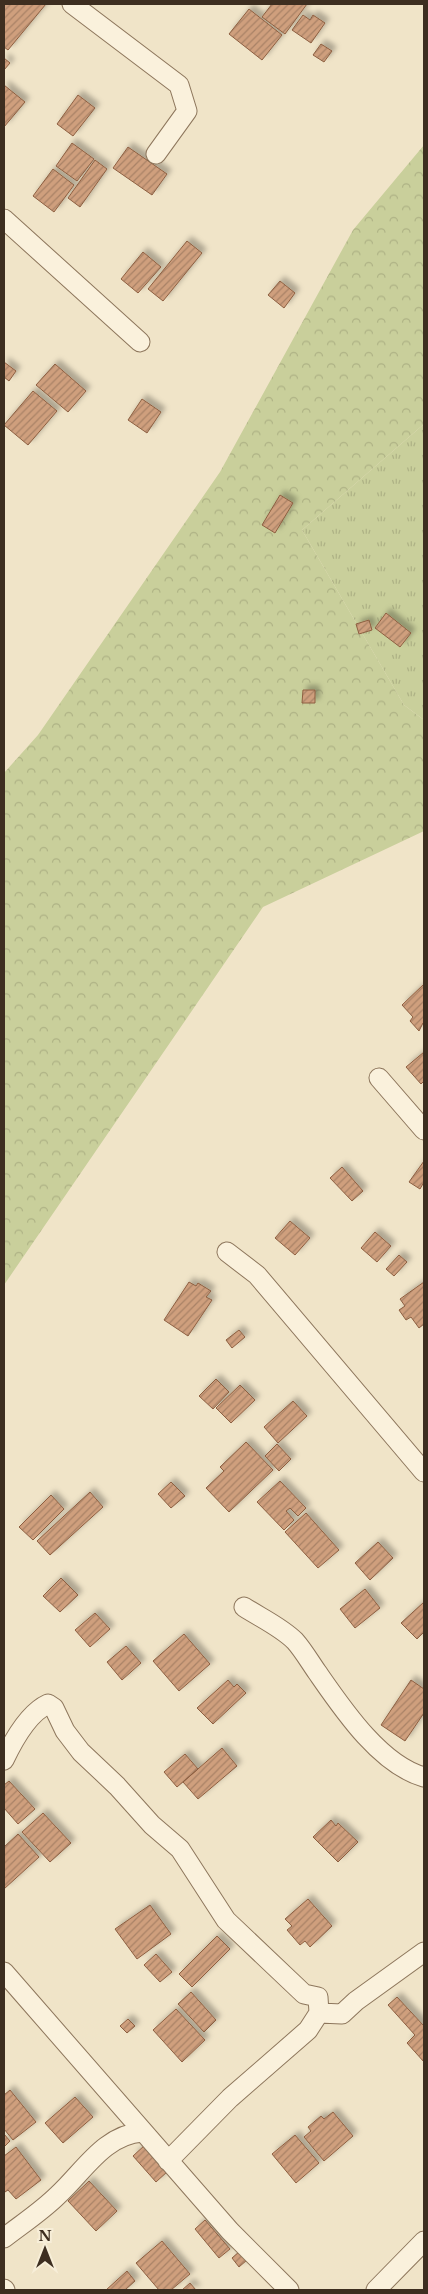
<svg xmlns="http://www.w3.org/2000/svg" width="428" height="2294" font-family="'Libre Baskerville',serif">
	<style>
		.grass { fill: url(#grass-tufts) }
		.forest { fill: url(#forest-crowns) }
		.building { fill: url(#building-hatch); stroke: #8d5f41; filter: url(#shadow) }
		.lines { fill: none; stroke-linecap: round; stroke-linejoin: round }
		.minor-casing { stroke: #8d765c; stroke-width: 21 }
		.minor { stroke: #faf1dc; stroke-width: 19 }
	</style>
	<defs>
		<pattern id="grass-tufts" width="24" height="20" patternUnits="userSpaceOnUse" patternTransform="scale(1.25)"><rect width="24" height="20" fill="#c9cf9b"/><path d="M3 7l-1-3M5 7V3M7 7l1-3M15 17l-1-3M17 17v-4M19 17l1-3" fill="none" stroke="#aeb285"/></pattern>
		<pattern id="forest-crowns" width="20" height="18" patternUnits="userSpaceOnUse" patternTransform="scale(1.25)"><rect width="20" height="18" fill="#c9cf9b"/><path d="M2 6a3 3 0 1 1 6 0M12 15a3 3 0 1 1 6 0" fill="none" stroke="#aeb285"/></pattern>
		<pattern id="building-hatch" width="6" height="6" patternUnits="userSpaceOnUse" patternTransform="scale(1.25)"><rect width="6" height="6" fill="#cf9f7d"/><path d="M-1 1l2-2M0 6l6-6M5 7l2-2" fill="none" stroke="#a98266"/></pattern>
		<filter id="shadow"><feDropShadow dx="4.5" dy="-4.5" stdDeviation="2.5" flood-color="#0004"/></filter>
	</defs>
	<rect width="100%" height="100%" fill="#f0e4c8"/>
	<path class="grass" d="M 424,424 L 424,720 L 404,705 L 302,530 Z"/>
	<path class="forest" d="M 424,145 L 424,424 L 302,530 L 404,705 L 424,720 L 424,831 L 263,907 L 4,1285 L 4,773 L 38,735 L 220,472 L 353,230 Z"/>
	<path class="building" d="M 4,4 L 46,4 L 8,50 L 4,47 Z
		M 272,4 L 307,4 L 285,34 L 262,17 Z
		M 249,9 L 282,35 L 262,60 L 229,34 Z
		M 303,15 L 310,20 L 313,15 L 325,23 L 311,43 L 292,30 Z
		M 321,44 L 332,51 L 324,62 L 313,55 Z
		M 4,58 L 10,63 L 4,70 Z
		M 4,85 L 25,102 L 4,127 Z
		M 78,95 L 95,108 L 73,136 L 57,124 Z
		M 72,143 L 94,159 L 77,181 L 56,166 Z
		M 128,147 L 167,174 L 152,195 L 113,168 Z
		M 95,160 L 107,169 L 80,207 L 68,198 Z
		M 53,169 L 74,185 L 54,212 L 33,196 Z
		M 187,241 L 202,253 L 163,301 L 148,289 Z
		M 143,252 L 161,267 L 138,293 L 121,279 Z
		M 280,281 L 295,293 L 284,308 L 268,295 Z
		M 4,362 L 16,371 L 9,381 L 4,377 Z
		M 55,364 L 86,391 L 68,412 L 36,385 Z
		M 33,391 L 57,411 L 28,445 L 4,425 Z
		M 142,399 L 161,412 L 147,433 L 128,420 Z
		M 280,495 L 293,503 L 275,533 L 262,525 Z
		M 386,613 L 411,633 L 400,647 L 375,628 Z
		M 369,620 L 372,630 L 359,634 L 356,624 Z
		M 303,690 L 315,690 L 315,703 L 302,703 Z
		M 424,984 L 424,1025 L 423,1023 L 419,1031 L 410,1021 L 413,1017 L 402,1005 Z
		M 424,1052 L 424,1081 L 421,1084 L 406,1067 Z
		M 424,1161 L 424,1182 L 420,1189 L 409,1182 Z
		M 342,1167 L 363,1191 L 352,1201 L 330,1178 Z
		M 290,1221 L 310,1238 L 295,1255 L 275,1238 Z
		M 375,1232 L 391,1246 L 377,1262 L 361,1248 Z
		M 399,1255 L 407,1262 L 394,1276 L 386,1269 Z
		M 189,1282 L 196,1286 L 198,1283 L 211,1291 L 206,1297 L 212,1300 L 188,1336 L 164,1320 Z
		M 424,1282 L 424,1324 L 419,1328 L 411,1317 L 406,1320 L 399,1310 L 405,1306 L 400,1299 Z
		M 239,1330 L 245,1337 L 232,1348 L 226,1340 Z
		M 216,1379 L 229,1392 L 213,1409 L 199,1396 Z
		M 240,1385 L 255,1400 L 231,1423 L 216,1408 Z
		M 293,1401 L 307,1416 L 278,1443 L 264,1427 Z
		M 246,1442 L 273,1470 L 229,1512 L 206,1488 L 224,1471 L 220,1467 Z
		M 277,1444 L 291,1459 L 279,1471 L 265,1456 Z
		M 280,1481 L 306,1508 L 298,1516 L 290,1508 L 286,1511 L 294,1520 L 284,1530 L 257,1502 Z
		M 171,1482 L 185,1496 L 171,1508 L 158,1494 Z
		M 90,1492 L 103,1507 L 50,1555 L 37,1541 Z
		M 51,1495 L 64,1509 L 33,1540 L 19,1527 Z
		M 306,1513 L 339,1550 L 318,1568 L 285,1532 Z
		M 378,1542 L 393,1558 L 370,1580 L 355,1563 Z
		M 61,1578 L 78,1595 L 60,1612 L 43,1596 Z
		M 365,1589 L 380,1608 L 355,1628 L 340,1609 Z
		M 424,1602 L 424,1632 L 417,1639 L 401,1623 Z
		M 95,1613 L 110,1629 L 90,1647 L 75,1630 Z
		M 184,1634 L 210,1664 L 179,1691 L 153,1661 Z
		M 126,1646 L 141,1663 L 122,1680 L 107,1662 Z
		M 228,1680 L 234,1687 L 237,1684 L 246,1693 L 213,1724 L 197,1708 Z
		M 411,1680 L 424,1689 L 424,1713 L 405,1741 L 381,1725 Z
		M 222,1748 L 237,1766 L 198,1799 L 183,1782 Z
		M 185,1754 L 198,1769 L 177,1787 L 164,1772 Z
		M 9,1781 L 35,1809 L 18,1824 L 4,1808 L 4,1785 Z
		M 43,1813 L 71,1843 L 50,1862 L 22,1832 Z
		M 331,1820 L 336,1826 L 338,1823 L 358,1842 L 338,1862 L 313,1837 Z
		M 18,1834 L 39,1857 L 4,1889 L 4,1847 Z
		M 308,1899 L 332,1926 L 310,1947 L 305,1941 L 300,1945 L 287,1930 L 292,1926 L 285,1919 Z
		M 150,1905 L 171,1934 L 137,1959 L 115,1929 Z
		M 217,1936 L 230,1949 L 192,1987 L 179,1974 Z
		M 156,1954 L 172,1972 L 160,1982 L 144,1965 Z
		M 191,1992 L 216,2020 L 204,2032 L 178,2004 Z
		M 397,1997 L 424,2026 L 424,2062 L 407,2043 L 415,2035 L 388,2005 Z
		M 176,2009 L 205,2040 L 182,2062 L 153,2030 Z
		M 128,2019 L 135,2026 L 127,2033 L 120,2026 Z
		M 10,2090 L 36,2122 L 13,2140 L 4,2129 L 4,2095 Z
		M 75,2097 L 93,2117 L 63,2143 L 45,2123 Z
		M 333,2112 L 353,2136 L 324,2161 L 304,2137 L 311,2131 L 308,2127 L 321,2116 L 324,2119 Z
		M 4,2134 L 10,2141 L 4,2147 Z
		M 295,2135 L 319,2163 L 296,2183 L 272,2154 Z
		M 145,2145 L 168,2171 L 156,2182 L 133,2156 Z
		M 16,2147 L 41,2180 L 16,2199 L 8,2190 L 5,2192 L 4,2190 L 4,2156 Z
		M 89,2181 L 117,2211 L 96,2231 L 68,2201 Z
		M 205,2220 L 230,2249 L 219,2258 L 195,2229 Z
		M 162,2241 L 190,2274 L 171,2290 L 159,2290 L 136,2263 Z
		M 240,2251 L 247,2260 L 239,2267 L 232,2258 Z
		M 127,2271 L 135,2281 L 125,2290 L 106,2290 Z
		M 190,2283 L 196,2290 L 182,2290 Z"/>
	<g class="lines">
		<defs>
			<path id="minor" d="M 72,4 L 179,85 L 187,111 L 156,154
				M 4,219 L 140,342
				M 379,1078 L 424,1130
				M 227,1252 L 257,1275 L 424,1472
				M 244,1607 C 261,1618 281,1627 295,1641 C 303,1650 310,1662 317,1672 C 342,1708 380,1765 424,1777
				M 4,1760 C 13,1741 28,1713 48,1704 L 54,1708 L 65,1731 L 81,1752 L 117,1786 L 152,1825 L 180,1849 L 226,1920 L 304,1994 L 318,1997 L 319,2013
				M 4,1972 L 230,2231 L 289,2290
				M 168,2161 L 230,2098 L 308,2030 L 319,2013 L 342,2014 L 356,2001 L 424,1952
				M 4,2238 C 22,2224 42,2211 58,2195 C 84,2171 104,2135 142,2132
				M 4,2289 L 5,2290
				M 376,2290 L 424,2241"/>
		</defs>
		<use href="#minor" class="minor-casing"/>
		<use href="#minor" class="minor"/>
	</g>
	<rect width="428" height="2294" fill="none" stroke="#3d2e20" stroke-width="10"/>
	<g transform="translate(45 2249)" stroke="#f7eed8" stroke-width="4" paint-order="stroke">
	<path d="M0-4L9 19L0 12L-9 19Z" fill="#3d2e20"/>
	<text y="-8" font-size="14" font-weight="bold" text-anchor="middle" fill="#3d2e20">N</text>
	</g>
</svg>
